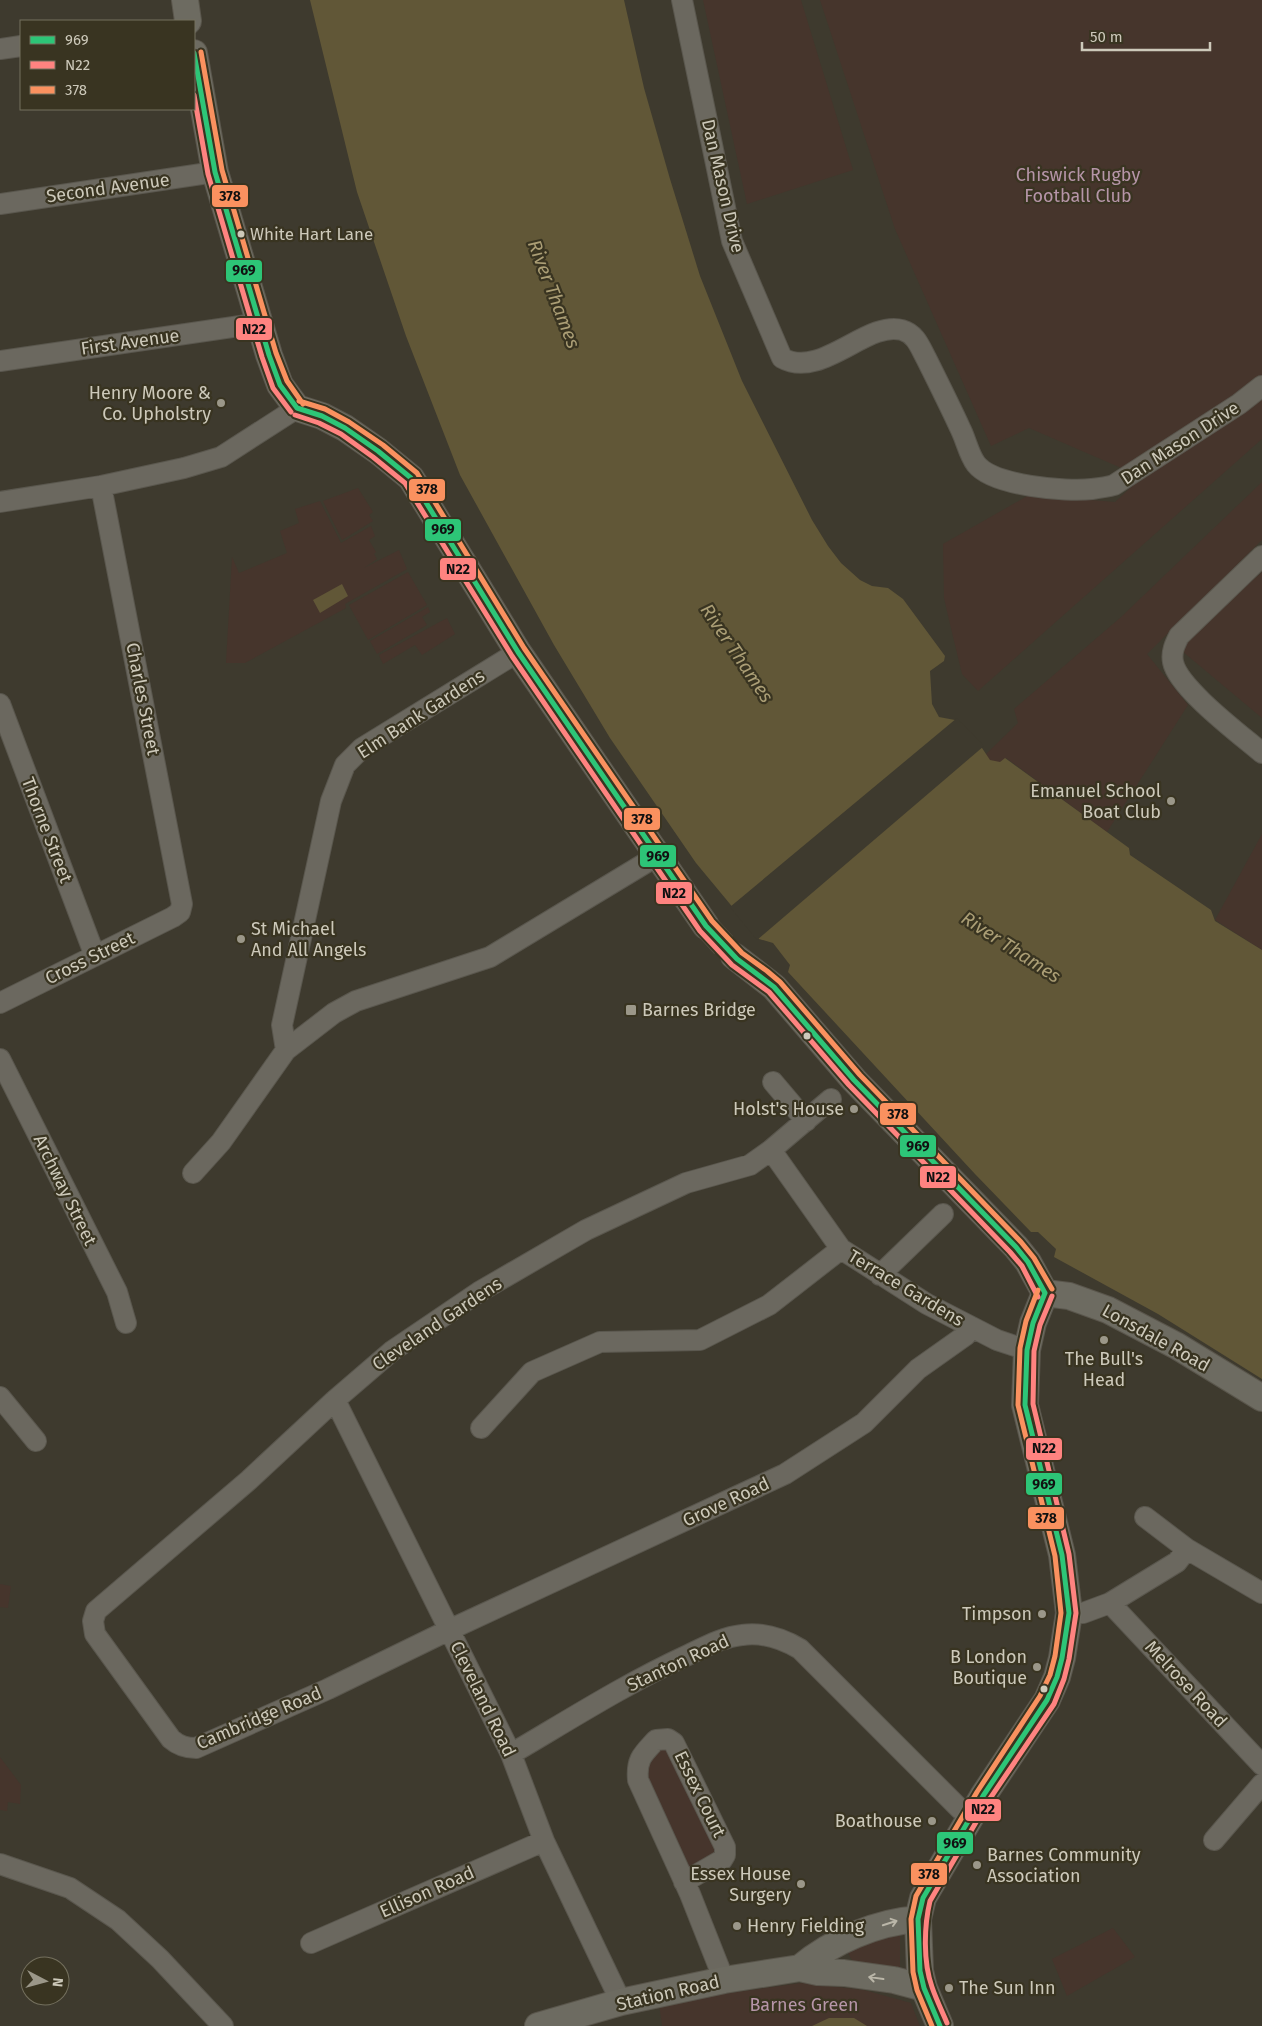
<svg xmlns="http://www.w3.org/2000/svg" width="1262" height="2026" font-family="'Fira Sans',sans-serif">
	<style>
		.green { fill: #46352c }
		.water { fill: #615737 }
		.pier { fill: #3e3a2e }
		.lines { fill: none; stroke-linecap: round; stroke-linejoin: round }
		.major-tunnel { stroke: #534f43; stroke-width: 26; stroke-dasharray: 26 13; stroke-linecap: butt }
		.minor-casing { stroke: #5a574e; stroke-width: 22 }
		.major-casing { stroke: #5a564c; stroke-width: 28 }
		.minor { stroke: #6b685f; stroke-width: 20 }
		.major { stroke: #6d6b61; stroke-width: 26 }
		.bus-1-casing { stroke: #393421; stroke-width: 9 }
		.bus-2-casing { stroke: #393421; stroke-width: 9 }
		.bus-3-casing { stroke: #393421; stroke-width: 9 }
		.bus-1 { stroke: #2dc577; stroke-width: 5 }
		.bus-2 { stroke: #ff8380; stroke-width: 5 }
		.bus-3 { stroke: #fa915f; stroke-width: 5 }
		.oneway { stroke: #bab6a8 }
		.bus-dot { fill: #cdc9ba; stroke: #393421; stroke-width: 2 }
		.poi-dot { fill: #9b9789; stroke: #393421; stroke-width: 2 }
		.labels { text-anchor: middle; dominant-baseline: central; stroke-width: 4.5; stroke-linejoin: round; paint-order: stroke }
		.bus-label { font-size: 17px; fill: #cdc9ba; stroke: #393421; text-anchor: start }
		.park-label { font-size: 18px; fill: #b695a8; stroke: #393421 }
		.street-label { font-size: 18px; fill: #cdc9ba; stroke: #393421 }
		.poi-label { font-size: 18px; fill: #cdc9ba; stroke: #393421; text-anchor: end }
		.water-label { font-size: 19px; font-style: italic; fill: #ab9e75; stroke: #393421 }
		.line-badge { stroke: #393421; stroke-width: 2 }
		.pale-badge-label { font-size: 14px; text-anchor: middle; font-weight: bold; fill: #111 }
	</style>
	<rect width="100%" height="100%" fill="#3e3a2e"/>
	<path class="green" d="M 703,0 L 801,0 L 853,170 L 747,204 Z
		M 820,0 L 1262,0 L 1262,439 L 978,691 L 962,674 L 949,620 L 944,598 L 943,544 L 1029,495 L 1115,502 L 1142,477 L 1029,428 L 991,446 L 895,229 Z
		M 1262,482 L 1262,540 L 1147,654 L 1188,705 L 1107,832 L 1006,758 L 999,763 L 989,760 L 986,754 L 1018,723 L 1014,709 L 1120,618 Z
		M 358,488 L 373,512 L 369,515 L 373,521 L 342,540 L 323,501 Z
		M 320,501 L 341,543 L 371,526 L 375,536 L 369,540 L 376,552 L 374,554 L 377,559 L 364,568 L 399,550 L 407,569 L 345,604 L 346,608 L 245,663 L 226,663 L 232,557 L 239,573 L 287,553 L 280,531 L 299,523 L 295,509 Z
		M 408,572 L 427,605 L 368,640 L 349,605 Z
		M 1262,572 L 1262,718 L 1182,651 L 1190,634 Z
		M 428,607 L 430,612 L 422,617 L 427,625 L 377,654 L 370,641 Z
		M 447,618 L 455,634 L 422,655 L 415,645 L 383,664 L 379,655 Z
		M 1262,834 L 1262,950 L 1215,920 Z
		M 0,1584 L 11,1586 L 8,1608 L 0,1607 Z
		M 666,1744 L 720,1849 L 690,1872 L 642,1777 L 644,1760 Z
		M 0,1757 L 21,1785 L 20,1804 L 8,1802 L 7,1811 L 0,1810 Z
		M 1113,1928 L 1135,1957 L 1067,1996 L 1052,1959 Z
		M 900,1932 L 900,1971 L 857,1964 C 849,1959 848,1954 848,1945 Z
		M 801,1983 L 864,1990 L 911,2003 L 920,2026 L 662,2026 L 659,2003 Z"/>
	<path class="water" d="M 310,0 L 624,0 L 644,88 L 670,179 L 700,276 L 742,381 L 812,520 L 828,546 L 841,563 L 860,580 L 872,586 L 888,588 L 903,599 L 945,656 L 944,661 L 930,671 L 932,704 L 939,717 L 955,720 L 982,748 L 990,760 L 1000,762 L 1005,758 L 1129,848 L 1130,855 L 1211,910 L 1215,921 L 1262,950 L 1262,1379 L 1158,1314 L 1054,1257 L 1056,1249 L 1038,1232 L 1031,1232 L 975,1174 L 788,972 L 790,965 L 773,943 L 759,939 L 696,863 L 610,738 L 554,645 L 460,475 L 406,336 L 357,192 Z
		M 342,584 L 348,596 L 320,613 L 313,600 Z
		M 829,2018 L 854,2018 L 867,2026 L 812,2026 Z"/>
	<path class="pier" d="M 957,718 L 984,746 L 757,940 L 730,907 Z"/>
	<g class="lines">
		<path class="major-tunnel" d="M 706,926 L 734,956"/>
		<defs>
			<path id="minor" d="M 682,0 L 732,241 L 782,358 C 821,380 867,320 902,330 C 916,334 920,347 926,358 C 938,382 950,406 961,430 C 966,440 969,455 976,464 C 993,486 1066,492 1092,489 C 1100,488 1107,487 1114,485 L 1239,404 L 1262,386
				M 0,49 L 21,46
				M 0,204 L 215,172
				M 0,361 L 260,323
				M 0,502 L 101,486 L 184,468 L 221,457 L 297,408
				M 1262,556 L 1179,636 C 1175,644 1171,652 1173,662 C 1178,688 1241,735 1262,753
				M 0,704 L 95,956
				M 0,1003 L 173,917 L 180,912 L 182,904 L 101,486
				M 286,1050 L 282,1025 L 331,801 L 345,765 L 362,748 L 518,652
				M 0,1059 L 117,1292 L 126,1323
				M 773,1082 L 806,1121
				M 831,1099 L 771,1150 L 750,1165 L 686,1183 L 586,1230 L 479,1292 L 392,1351 L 335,1400 L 249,1480 L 96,1611 L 93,1621 L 95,1634 L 171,1739 C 179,1746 186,1748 196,1748 L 328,1689 L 449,1630 L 785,1474 L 864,1423 L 918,1369 L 966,1335 L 970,1326
				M 771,1150 L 841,1249 L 927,1304 L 997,1340 L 1027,1350
				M 193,1173 L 221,1142 L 286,1050 L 334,1013 L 356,1001 L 490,957 L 657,856
				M 880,1275 L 943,1214
				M 0,1397 L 36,1441
				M 335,1400 L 511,1754 L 544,1841 L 621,2002
				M 481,1428 L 532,1372 L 600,1342 L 700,1340 L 769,1305 L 841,1249
				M 1145,1517 L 1187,1549 L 1262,1593
				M 1110,1603 L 1262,1765
				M 1069,1613 L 1083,1613 L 1110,1603 L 1177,1562 L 1187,1549
				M 511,1754 C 569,1720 627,1683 688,1655 C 705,1647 723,1637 742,1635 C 762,1632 783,1639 800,1649 L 960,1809 L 971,1814
				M 1214,1840 L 1262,1784
				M 0,1864 L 70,1888 L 118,1920 L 160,1959 L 223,2026
				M 684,1882 L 722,1860 L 725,1855 L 725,1847 L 674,1743 L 668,1739 L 656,1740 C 643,1754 636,1759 638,1780 L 690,1894 L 724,1980
				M 311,1943 L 544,1841"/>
			<path id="major" d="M 185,0 L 188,21
				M 194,53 L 215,172 L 269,355 L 280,385 L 297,408 L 322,416 L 345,428 L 378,451 L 411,478 L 518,652 L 706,926
				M 734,956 L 774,987 L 854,1080 L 1016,1247 L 1028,1262 L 1045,1293
				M 1045,1293 L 1069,1296 L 1108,1310 L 1177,1346 L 1262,1398
				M 800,1968 C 832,1941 877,1922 918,1919
				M 538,2026 L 621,2002 L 724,1980 L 800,1968 L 818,1972 L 844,1973 L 894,1980 L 924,1988
				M 940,2026 L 924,1988 L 920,1971 L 918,1919 L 923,1898 L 983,1796 L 1047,1700 L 1057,1677 L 1062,1658 L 1069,1613 L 1062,1555 L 1025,1405 L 1027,1350 L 1033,1323 L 1045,1293"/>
		</defs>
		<use href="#minor" class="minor-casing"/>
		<use href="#major" class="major-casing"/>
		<use href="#minor" class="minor"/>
		<use href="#major" class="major"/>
		<defs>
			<path id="bus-1" d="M 194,53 L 215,172 L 269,355 L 280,385 L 297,408
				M 297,408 L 322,416 L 345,428 L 378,451 L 411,478 L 518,652 L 706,926 L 737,959 L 774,987 L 854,1080 L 1016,1247 L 1028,1262 L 1045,1293
				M 940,2026 L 924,1988 L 920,1971 L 918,1919 L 923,1898 L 983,1796 L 1047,1700 L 1057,1677 L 1062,1658 L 1069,1613 L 1062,1555 L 1025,1405 L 1027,1350 L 1033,1323 L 1045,1293"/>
			<path id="bus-2" d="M 194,95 L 208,174 L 262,357 L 273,388 L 291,412
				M 295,415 L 319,423 L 341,434 L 373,457 L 405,483 L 512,656 L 700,931 L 732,965 L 769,992 L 849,1085 L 1010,1252 L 1022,1266 L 1038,1297
				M 947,2023 C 942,2011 936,1999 932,1987 C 923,1962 924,1926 930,1901 L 989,1800 L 1054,1704 L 1064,1679 L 1069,1659 L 1076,1613 L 1069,1554 L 1033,1404 L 1034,1351 L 1040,1325 L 1052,1296"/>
			<path id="bus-3" d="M 201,52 L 222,170 L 276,353 L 287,381 L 303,404
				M 299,401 L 325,409 L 349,422 L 383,445 L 417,473 L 524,648 L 712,921 L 742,953 L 767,971 L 780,982 L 860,1075 L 1021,1242 L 1034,1258 L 1052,1289
				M 932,2026 L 917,1990 L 913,1972 L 911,1919 L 916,1896 L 977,1792 L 1040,1696 L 1050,1675 L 1055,1656 L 1061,1613 L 1055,1556 L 1018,1405 L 1020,1348 L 1026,1321 L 1038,1290"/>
		</defs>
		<use href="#bus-1" class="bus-1-casing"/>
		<use href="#bus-2" class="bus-2-casing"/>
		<use href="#bus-3" class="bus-3-casing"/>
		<use href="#bus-1" class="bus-1"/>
		<use href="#bus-2" class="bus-2"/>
		<use href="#bus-3" class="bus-3"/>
	</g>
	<defs><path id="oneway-shaft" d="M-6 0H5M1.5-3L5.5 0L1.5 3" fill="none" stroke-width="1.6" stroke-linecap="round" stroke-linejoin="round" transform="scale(1.25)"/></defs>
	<g class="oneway">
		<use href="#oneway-shaft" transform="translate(890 1923) rotate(-18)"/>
		<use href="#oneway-shaft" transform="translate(876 1978) rotate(-172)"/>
	</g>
	<g class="bus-dot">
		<circle cx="241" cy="234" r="4.5"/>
		<circle cx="807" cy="1036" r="4.5"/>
		<circle cx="1044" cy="1689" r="4.5"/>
	</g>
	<g class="poi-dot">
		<circle cx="221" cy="403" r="5"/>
		<circle cx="1171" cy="801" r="5"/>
		<circle cx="241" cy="939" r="5"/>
		<rect x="625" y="1004" width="12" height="12" rx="2.5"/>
		<circle cx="854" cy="1109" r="5"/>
		<circle cx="1104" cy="1340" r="5"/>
		<circle cx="1042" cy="1614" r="5"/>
		<circle cx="1037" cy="1667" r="5"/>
		<circle cx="932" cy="1821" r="5"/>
		<circle cx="977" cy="1865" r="5"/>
		<circle cx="801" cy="1884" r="5"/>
		<circle cx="737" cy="1926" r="5"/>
		<circle cx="949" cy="1988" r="5"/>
	</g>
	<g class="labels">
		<g class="bus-label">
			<text x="250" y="234">White Hart Lane</text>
		</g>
		<g class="park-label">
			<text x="1078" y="175">Chiswick Rugby<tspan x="1078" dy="21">Football Club</tspan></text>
			<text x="804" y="2005">Barnes Green</text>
		</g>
		<g class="street-label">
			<text transform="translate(723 186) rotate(77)">Dan Mason Drive</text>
			<text transform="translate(108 188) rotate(-8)">Second Avenue</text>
			<text transform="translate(130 342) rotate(-8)">First Avenue</text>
			<text transform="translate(1180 443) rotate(-33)">Dan Mason Drive</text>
			<text transform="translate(143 699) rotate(79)">Charles Street</text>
			<text transform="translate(421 714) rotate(-33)">Elm Bank Gardens</text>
			<text transform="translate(47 830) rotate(69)">Thorne Street</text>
			<text transform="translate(90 958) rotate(-26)">Cross Street</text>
			<text transform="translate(65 1190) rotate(64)">Archway Street</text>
			<text transform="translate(906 1288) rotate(31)">Terrace Gardens</text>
			<text transform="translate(437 1324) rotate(-34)">Cleveland Gardens</text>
			<text transform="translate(1156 1338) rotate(29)">Lonsdale Road</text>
			<text transform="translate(726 1502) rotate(-25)">Grove Road</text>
			<text transform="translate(678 1663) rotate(-25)">Stanton Road</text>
			<text transform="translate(1186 1684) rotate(47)">Melrose Road</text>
			<text transform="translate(483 1699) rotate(64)">Cleveland Road</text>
			<text transform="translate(259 1718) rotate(-23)">Cambridge Road</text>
			<text transform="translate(700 1794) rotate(64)">Essex Court</text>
			<text transform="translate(427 1892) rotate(-24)">Ellison Road</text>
			<text transform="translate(668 1993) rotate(-13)">Station Road</text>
		</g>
		<g class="poi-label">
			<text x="211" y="393">Henry Moore &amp;<tspan x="211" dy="21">Co. Upholstry</tspan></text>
			<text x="1161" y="791">Emanuel School<tspan x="1161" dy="21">Boat Club</tspan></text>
			<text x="251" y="929" text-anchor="start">St Michael<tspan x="251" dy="21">And All Angels</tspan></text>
			<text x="642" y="1010" text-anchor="start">Barnes Bridge</text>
			<text x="844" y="1109">Holst's House</text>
			<text x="1104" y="1359" text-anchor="middle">The Bull's<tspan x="1104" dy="21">Head</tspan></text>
			<text x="1032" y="1614">Timpson</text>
			<text x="1027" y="1657">B London<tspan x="1027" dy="21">Boutique</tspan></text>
			<text x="922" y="1821">Boathouse</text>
			<text x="987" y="1855" text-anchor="start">Barnes Community<tspan x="987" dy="21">Association</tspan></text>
			<text x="791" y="1874">Essex House<tspan x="791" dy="21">Surgery</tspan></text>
			<text x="747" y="1926" text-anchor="start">Henry Fielding</text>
			<text x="959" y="1988" text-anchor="start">The Sun Inn</text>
		</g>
		<g class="water-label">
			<text transform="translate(554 294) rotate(69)">River Thames</text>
			<text transform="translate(737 653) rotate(56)">River Thames</text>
			<text transform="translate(1011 947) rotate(33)">River Thames</text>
		</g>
	</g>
	<g class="line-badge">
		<rect x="211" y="184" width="38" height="24" rx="5" fill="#fa915f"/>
		<rect x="225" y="259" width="38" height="24" rx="5" fill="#2dc577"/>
		<rect x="235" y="317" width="38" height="24" rx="5" fill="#ff8380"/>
		<rect x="408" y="478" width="38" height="24" rx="5" fill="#fa915f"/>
		<rect x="424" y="518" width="38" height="24" rx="5" fill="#2dc577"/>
		<rect x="439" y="557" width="38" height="24" rx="5" fill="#ff8380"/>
		<rect x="623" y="807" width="38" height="24" rx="5" fill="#fa915f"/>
		<rect x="639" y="844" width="38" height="24" rx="5" fill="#2dc577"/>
		<rect x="655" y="881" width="38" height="24" rx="5" fill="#ff8380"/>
		<rect x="879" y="1102" width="38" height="24" rx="5" fill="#fa915f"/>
		<rect x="899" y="1134" width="38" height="24" rx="5" fill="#2dc577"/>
		<rect x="919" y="1165" width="38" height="24" rx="5" fill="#ff8380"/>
		<rect x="1025" y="1437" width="38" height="24" rx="5" fill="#ff8380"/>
		<rect x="1025" y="1472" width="38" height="24" rx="5" fill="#2dc577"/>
		<rect x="1027" y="1506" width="38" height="24" rx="5" fill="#fa915f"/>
		<rect x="964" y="1798" width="38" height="24" rx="5" fill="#ff8380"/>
		<rect x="936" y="1831" width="38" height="24" rx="5" fill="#2dc577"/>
		<rect x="910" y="1862" width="38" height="24" rx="5" fill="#fa915f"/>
	</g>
	<g class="pale-badge-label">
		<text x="230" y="201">378</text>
		<text x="244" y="275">969</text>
		<text x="254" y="334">N22</text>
		<text x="427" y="494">378</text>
		<text x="443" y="534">969</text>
		<text x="458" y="574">N22</text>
		<text x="642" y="824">378</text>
		<text x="658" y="861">969</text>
		<text x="674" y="898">N22</text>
		<text x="898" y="1119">378</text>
		<text x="918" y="1151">969</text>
		<text x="938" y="1182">N22</text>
		<text x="1044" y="1453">N22</text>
		<text x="1044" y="1489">969</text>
		<text x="1046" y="1523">378</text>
		<text x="983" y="1814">N22</text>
		<text x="955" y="1848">969</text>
		<text x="929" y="1879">378</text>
	</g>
	<rect x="20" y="20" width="175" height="90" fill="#393421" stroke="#74705e"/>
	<rect x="30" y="36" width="25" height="8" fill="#2dc577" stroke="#74705e"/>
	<text x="65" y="45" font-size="15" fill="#cdc9ba">969</text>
	<rect x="30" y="61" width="25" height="8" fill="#ff8380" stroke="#74705e"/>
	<text x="65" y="70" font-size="15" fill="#cdc9ba">N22</text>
	<rect x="30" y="86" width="25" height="8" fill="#fa915f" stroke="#74705e"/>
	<text x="65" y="95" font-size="15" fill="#cdc9ba">378</text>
	<g transform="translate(45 1981) rotate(96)"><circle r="24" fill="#393421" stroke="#74705e"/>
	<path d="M0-4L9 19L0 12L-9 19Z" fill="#9b9789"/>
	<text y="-8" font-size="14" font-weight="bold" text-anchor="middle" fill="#cdc9ba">N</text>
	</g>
	<path d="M1082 42v8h128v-8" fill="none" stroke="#cdc9ba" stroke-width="2.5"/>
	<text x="1090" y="42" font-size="15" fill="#cdc9ba" stroke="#393421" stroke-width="4" paint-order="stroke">50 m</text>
</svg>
